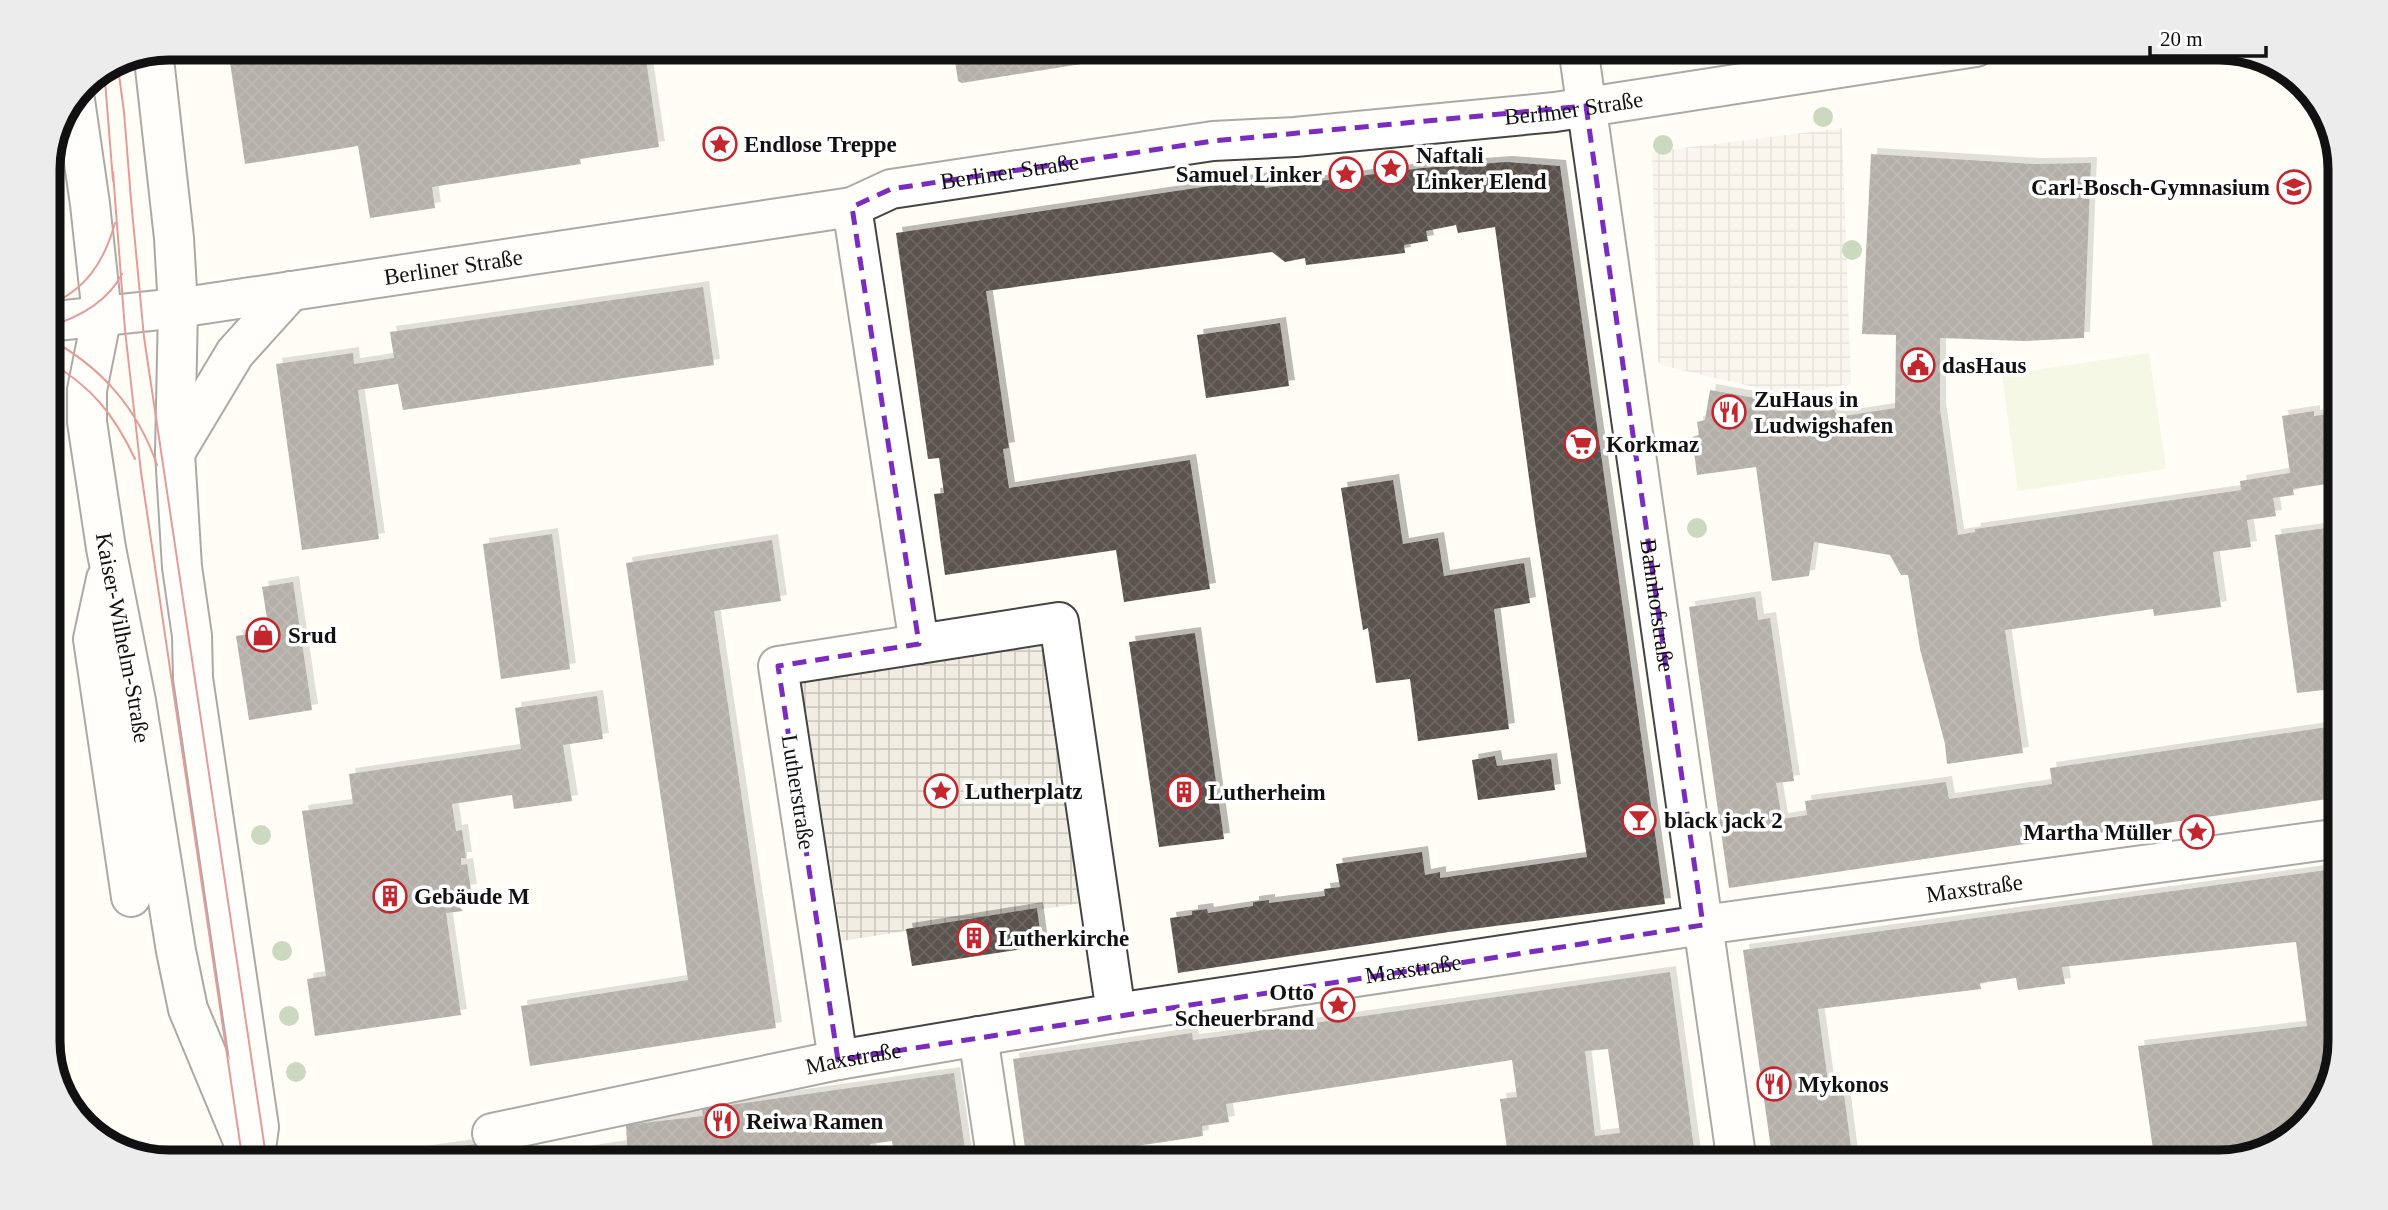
<svg xmlns="http://www.w3.org/2000/svg" width="2388" height="1210" font-family="'Times New Roman',serif">
	<style>
		.pitch { fill: #e6f2cf }
		.plaza { fill: url(#plaza-grid) }
		.building { fill: url(#building-cross-hatch); fill-rule: evenodd; filter: url(#shadow) }
		.lines { fill: none; stroke-linecap: round; stroke-linejoin: round }
		.minor-casing { stroke: #444; stroke-width: 42 }
		.minor { stroke: #fff; stroke-width: 38 }
		.tram { stroke: #c4262e; stroke-width: 2 }
		.tree { fill: #8dad7f }
		.marked { fill: none; stroke: #7b2cbf; stroke-width: 5; stroke-dasharray: 14 9; stroke-linejoin: round }
		.labels { text-anchor: middle; dominant-baseline: central; stroke-width: 7; stroke-linejoin: round; paint-order: stroke }
		.street-label { font-size: 23px; fill: #111; stroke: #fff }
		.poi-label { font-size: 23px; font-weight: bold; fill: #111; stroke: #fff; text-anchor: start }
		.rim { fill: none; stroke: #111; stroke-width: 9 }
	</style>
	<defs>
		<pattern id="plaza-grid" width="8" height="8" patternUnits="userSpaceOnUse" patternTransform="scale(1.75)"><rect width="8" height="8" fill="#f1ede2"/><path d="M0 4h8M4 0v8" fill="none" stroke="#cecac1"/></pattern>
		<pattern id="building-cross-hatch" width="8" height="8" patternUnits="userSpaceOnUse" patternTransform="scale(1.75)"><rect width="8" height="8" fill="#5a524d"/><path d="M0 0l8 8M0 8l8-8" fill="none" stroke="#6d6662"/></pattern>
		<filter id="shadow"><feDropShadow dx="6" dy="-6" stdDeviation="0" flood-color="#0004"/></filter>
	</defs>
	<rect width="100%" height="100%" fill="#fffdf5"/>
	<path class="pitch" d="M 2149,353 L 2166,469 L 2018,491 L 2002,375 Z"/>
	<path class="plaza" d="M 562,47 L 687,47 L 565,65 Z
		M 1842,128 L 1851,384 L 1784,394 L 1664,366 L 1658,362 L 1652,152 Z
		M 1041,642 L 1081,903 L 842,941 L 801,680 Z"/>
	<path class="building" d="M 326,47 L 562,47 L 565,65 L 645,53 L 659,147 L 580,159 L 581,164 L 432,187 L 435,208 L 370,218 L 358,146 L 245,164 L 230,62 Z
		M 953,47 L 1094,47 L 1096,60 L 1094,62 L 962,83 L 958,81 Z
		M 1234,47 L 1321,47 L 1321,49 L 1237,63 Z
		M 1871,154 L 2036,164 L 2091,163 L 2084,338 L 2024,341 L 1940,338 L 1940,409 L 1958,535 L 1975,532 L 1975,529 L 2241,490 L 2240,481 L 2290,473 L 2282,416 L 2314,411 L 2314,416 L 2341,412 L 2341,482 L 2293,489 L 2294,495 L 2273,498 L 2276,516 L 2247,520 L 2251,547 L 2213,552 L 2221,607 L 2154,616 L 2153,609 L 2005,630 L 2023,753 L 1947,764 L 1945,744 L 1920,649 L 1908,575 L 1901,575 L 1890,555 L 1814,542 L 1809,576 L 1772,581 L 1756,467 L 1697,475 L 1692,437 L 1699,435 L 1697,422 L 1705,420 L 1710,390 L 1778,402 L 1779,411 L 1830,403 L 1838,417 L 1895,408 L 1896,335 L 1862,334 Z
		M 1506,162 L 1560,166 L 1665,904 L 1449,932 L 1178,973 L 1170,918 L 1192,915 L 1192,911 L 1207,909 L 1208,913 L 1253,906 L 1253,902 L 1269,900 L 1269,903 L 1325,896 L 1324,889 L 1340,887 L 1336,864 L 1422,852 L 1425,875 L 1440,872 L 1440,878 L 1587,857 L 1535,522 L 1495,227 L 1458,233 L 1456,225 L 1426,231 L 1428,241 L 1404,245 L 1405,253 L 1306,265 L 1305,258 L 1285,262 L 1272,252 L 986,291 L 1009,448 L 1003,449 L 1009,488 L 1190,460 L 1210,589 L 1124,602 L 1116,550 L 945,575 L 934,494 L 944,493 L 939,458 L 928,459 L 896,233 L 1263,178 L 1265,188 L 1422,168 Z
		M 47,182 L 58,246 L 47,248 Z
		M 703,287 L 714,365 L 403,410 L 398,384 L 358,390 L 379,539 L 302,550 L 276,364 L 353,353 L 354,364 L 394,358 L 390,332 Z
		M 1280,323 L 1289,386 L 1206,398 L 1197,335 Z
		M 1393,480 L 1403,544 L 1438,538 L 1444,576 L 1524,563 L 1530,603 L 1494,609 L 1509,729 L 1418,741 L 1410,679 L 1376,683 L 1368,628 L 1363,630 L 1341,488 Z
		M 2341,526 L 2341,688 L 2297,693 L 2275,535 Z
		M 552,534 L 570,669 L 501,679 L 483,544 Z
		M 772,540 L 781,601 L 714,611 L 776,1028 L 530,1066 L 521,1006 L 688,980 L 626,563 Z
		M 293,582 L 312,710 L 249,720 L 236,636 L 269,631 L 262,587 Z
		M 1755,597 L 1758,620 L 1770,618 L 1794,781 L 1776,783 L 1782,819 L 1807,815 L 1805,801 L 1946,782 L 1949,799 L 2052,784 L 2050,768 L 2341,725 L 2341,797 L 1729,888 L 1689,607 Z
		M 1195,633 L 1224,839 L 1159,847 L 1129,642 Z
		M 597,696 L 603,739 L 563,745 L 572,801 L 514,809 L 512,795 L 452,804 L 456,831 L 462,830 L 466,858 L 461,858 L 461,865 L 467,864 L 471,890 L 460,891 L 465,897 L 463,903 L 458,905 L 463,911 L 446,913 L 461,1015 L 315,1036 L 307,979 L 326,976 L 302,811 L 353,804 L 349,774 L 521,749 L 515,708 Z
		M 1495,756 L 1497,766 L 1551,759 L 1555,790 L 1478,800 L 1472,760 Z
		M 2341,868 L 2341,1041 L 2328,1095 L 2286,1143 L 2220,1163 L 2155,1163 L 2138,1046 L 2307,1026 L 2296,942 L 2062,967 L 2065,984 L 2018,990 L 2016,978 L 1980,983 L 1981,989 L 1818,1009 L 1830,1096 L 1844,1094 L 1853,1163 L 1773,1163 L 1743,950 Z
		M 1037,908 L 1042,946 L 912,966 L 906,929 Z
		M 1670,972 L 1696,1163 L 1624,1163 L 1623,1156 L 1574,1163 L 1509,1163 L 1500,1099 L 1517,1097 L 1512,1060 L 1226,1104 L 1229,1122 L 1202,1126 L 1203,1136 L 1130,1147 L 1132,1163 L 1027,1163 L 1013,1059 L 1192,1033 L 1193,1040 L 1217,1037 ZM 1608,1049 L 1620,1133 L 1595,1136 L 1585,1051 Z
		M 954,1073 L 967,1163 L 895,1163 L 892,1141 L 870,1144 L 872,1163 L 585,1163 L 583,1152 L 627,1145 L 626,1125 L 703,1116 L 702,1109 Z
		M 503,1140 L 506,1163 L 357,1163 L 357,1161 Z"/>
	<g class="lines">
		<defs>
			<g id="minor">
				<path id="s1" d="M 1578,47 L 1737,1163"/>
				<path d="M 153,50 L 174,238 L 178,308 L 175,453 L 182,567 L 192,636 L 193,678 L 259,1127 L 254,1163"/>
				<path id="s2" d="M 75,100 L 90,204 L 102,315 L 87,390 L 87,422 L 106,548 L 136,701 L 176,951 L 188,1009 L 250,1158"/>
				<path d="M 852,207 L 919,644"/>
				<path id="s3" d="M 47,322 L 178,308 L 852,207 L 891,189 L 1213,141 L 1295,137 L 1555,112 L 1976,47"/>
				<path d="M 175,453 L 235,353 L 291,291"/>
				<path d="M 106,579 L 93,639 L 131,897"/>
				<path d="M 978,1036 L 997,1163"/>
				<path d="M 838,1060 L 778,666 L 1059,622 L 1116,1013"/>
				<path id="s4" d="M 492,1133 L 838,1060 L 1116,1013 L 1703,925 L 2341,838"/>
			</g>
		</defs>
		<use href="#minor" class="minor-casing"/>
		<use href="#minor" class="minor"/>
		<path class="tram" d="M 117,60 L 124,112 L 131,199
			M 104,68 L 113,181
			M 113,172 L 125,330 L 141,472 L 243,1163
			M 130,189 L 144,337 L 267,1163
			M 47,306 C 86,290 104,262 115,223
			M 47,327 C 78,318 107,303 122,274
			M 48,338 C 101,367 137,407 157,465
			M 48,361 C 91,386 114,414 135,459"/>
	</g>
	<g class="tree">
		<circle cx="1823" cy="117" r="10"/>
		<circle cx="1663" cy="145" r="10"/>
		<circle cx="1852" cy="250" r="10"/>
		<circle cx="1697" cy="528" r="10"/>
		<circle cx="261" cy="835" r="10"/>
		<circle cx="282" cy="951" r="10"/>
		<circle cx="289" cy="1016" r="10"/>
		<circle cx="296" cy="1072" r="10"/>
	</g>
	<path d="M0 0H2388V1210H0ZM 1586,106 L 1703,925 L 838,1060 L 778,666 L 919,644 L 852,207 L 891,189 L 1213,141 Z" fill="#fffdf5" fill-opacity=".55" fill-rule="evenodd"/>
	<path class="marked" d="M 1586,106 L 1703,925 L 838,1060 L 778,666 L 919,644 L 852,207 L 891,189 L 1213,141 Z"/>
	<defs>
		<symbol id="sight-ring" viewBox="-11 -11 22 22"><circle r="9.5" fill="#fff" stroke="#c4262e" stroke-width="1.5"/><path d="M0-6L1.8-2.2L6-1.7L2.9 1.2L3.7 5.4L0 3.3L-3.7 5.4L-2.9 1.2L-6-1.7L-1.8-2.2Z" fill="#c4262e"/></symbol>
		<symbol id="school-ring" viewBox="-11 -11 22 22"><circle r="9.5" fill="#fff" stroke="#c4262e" stroke-width="1.5"/><path d="M0-5L7-2L0 1L-7-2ZM-4 1L0 2.5L4 1V4Q0 6-4 4Z" fill="#c4262e"/></symbol>
		<symbol id="civic-ring" viewBox="-11 -11 22 22"><circle r="9.5" fill="#fff" stroke="#c4262e" stroke-width="1.5"/><path d="M-.6-6.5H3V-4.5H.6V-3L4-1V1h2V6H-6V1h2V-1L-.6-3ZM-1.2 2.5V6h2.4V2.5Z" fill="#c4262e"/></symbol>
		<symbol id="restaurant-ring" viewBox="-11 -11 22 22"><circle r="9.5" fill="#fff" stroke="#c4262e" stroke-width="1.5"/><path d="M-5-6h1v4h1v-4h1v4h1v-4h1v5L-1.5 .5V6h-2V.5L-5-1ZM5-6V6H3V1.5H1.5Q1.5-4 5-6Z" fill="#c4262e"/></symbol>
		<symbol id="supermarket-ring" viewBox="-11 -11 22 22"><circle r="9.5" fill="#fff" stroke="#c4262e" stroke-width="1.5"/><path d="M-6-5.5h2.5l.6 2H6L4.5 2H-2.5L-4.4-4H-6ZM-1.5 3.2a1.3 1.3 0 1 0 .1 0ZM3 3.2a1.3 1.3 0 1 0 .1 0Z" fill="#c4262e"/></symbol>
		<symbol id="shop-ring" viewBox="-11 -11 22 22"><circle r="9.5" fill="#fff" stroke="#c4262e" stroke-width="1.5"/><path d="M-5-2.5h2.3a2.7 3.5 0 0 1 5.4 0H5L5.5 6h-11ZM-1.5-2.5h3a1.5 2.3 0 0 0-3 0Z" fill="#c4262e"/></symbol>
		<symbol id="building-ring" viewBox="-11 -11 22 22"><circle r="9.5" fill="#fff" stroke="#c4262e" stroke-width="1.5"/><path d="M-4-6H4V6H1V3H-1V6H-4ZM-2.5-4.3h1.7v1.8h-1.7ZM.8-4.3h1.7v1.8H.8ZM-2.5-1h1.7V.8h-1.7ZM.8-1h1.7V.8H.8Z" fill="#c4262e"/></symbol>
		<symbol id="bar-ring" viewBox="-11 -11 22 22"><circle r="9.5" fill="#fff" stroke="#c4262e" stroke-width="1.5"/><path d="M-6-5H6L.8 .8V4.5H3.5V6h-7V4.5H-.8V.8Z" fill="#c4262e"/></symbol>
	</defs>
	<g fill-rule="evenodd">
		<use href="#sight-ring" x="701" y="125" width="38" height="38"/>
		<use href="#sight-ring" x="1372" y="149" width="38" height="38"/>
		<use href="#sight-ring" x="1327" y="155" width="38" height="38"/>
		<use href="#school-ring" x="2275" y="168" width="38" height="38"/>
		<use href="#civic-ring" x="1899" y="346" width="38" height="38"/>
		<use href="#restaurant-ring" x="1710" y="393" width="38" height="38"/>
		<use href="#supermarket-ring" x="1562" y="425" width="38" height="38"/>
		<use href="#shop-ring" x="244" y="616" width="38" height="38"/>
		<use href="#sight-ring" x="922" y="772" width="38" height="38"/>
		<use href="#building-ring" x="1165" y="773" width="38" height="38"/>
		<use href="#bar-ring" x="1620" y="801" width="38" height="38"/>
		<use href="#sight-ring" x="2178" y="813" width="38" height="38"/>
		<use href="#building-ring" x="371" y="877" width="38" height="38"/>
		<use href="#building-ring" x="955" y="919" width="38" height="38"/>
		<use href="#sight-ring" x="1319" y="986" width="38" height="38"/>
		<use href="#restaurant-ring" x="1755" y="1065" width="38" height="38"/>
		<use href="#restaurant-ring" x="703" y="1102" width="38" height="38"/>
	</g>
	<g class="labels">
		<g class="street-label">
			<text stroke="none"><textPath href="#s3" startOffset="1544">Berliner Straße</textPath></text>
			<text stroke="none"><textPath href="#s3" startOffset="976">Berliner Straße</textPath></text>
			<text stroke="none"><textPath href="#s3" startOffset="410">Berliner Straße</textPath></text>
			<text stroke="none"><textPath href="#s1" startOffset="564">Bahnhofstraße</textPath></text>
			<text stroke="none"><textPath href="#s2" startOffset="544">Kaiser-Wilhelm-Straße</textPath></text>
			<text transform="translate(798 792) rotate(81)">Lutherstraße</text>
			<text stroke="none"><textPath href="#s4" startOffset="1503">Maxstraße</textPath></text>
			<text stroke="none"><textPath href="#s4" startOffset="936">Maxstraße</textPath></text>
			<text stroke="none"><textPath href="#s4" startOffset="369">Maxstraße</textPath></text>
		</g>
		<g class="poi-label">
			<text x="744" y="144">Endlose Treppe</text>
			<text x="1416" y="155">Naftali<tspan x="1416" dy="26">Linker Elend</tspan></text>
			<text x="1322" y="174" text-anchor="end">Samuel Linker</text>
			<text x="2270" y="187" text-anchor="end">Carl-Bosch-Gymnasium</text>
			<text x="1942" y="365">dasHaus</text>
			<text x="1754" y="399">ZuHaus in<tspan x="1754" dy="26">Ludwigshafen</tspan></text>
			<text x="1606" y="444">Korkmaz</text>
			<text x="288" y="635">Srud</text>
			<text x="965" y="791">Lutherplatz</text>
			<text x="1208" y="792">Lutherheim</text>
			<text x="1664" y="820">black jack 2</text>
			<text x="2172" y="832" text-anchor="end">Martha Müller</text>
			<text x="414" y="896">Gebäude M</text>
			<text x="998" y="938">Lutherkirche</text>
			<text x="1314" y="992" text-anchor="end">Otto<tspan x="1314" dy="26">Scheuerbrand</tspan></text>
			<text x="1798" y="1084">Mykonos</text>
			<text x="746" y="1121">Reiwa Ramen</text>
		</g>
	</g>
	<path d="M0 0H2388V1210H0ZM169 60H2219A109 109 0 0 1 2328 169V1041A109 109 0 0 1 2219 1150H169A109 109 0 0 1 60 1041V169A109 109 0 0 1 169 60Z" fill="#ececec" fill-rule="evenodd"/>
	<path class="rim" d="M169 60H2219A109 109 0 0 1 2328 169V1041A109 109 0 0 1 2219 1150H169A109 109 0 0 1 60 1041V169A109 109 0 0 1 169 60Z"/>
	<path d="M2150 46v10h116v-10" fill="none" stroke="#111111" stroke-width="3.5"/>
	<text x="2160" y="46" font-size="21" fill="#111111" stroke="#ffffff" stroke-width="5" paint-order="stroke">20 m</text>
</svg>
